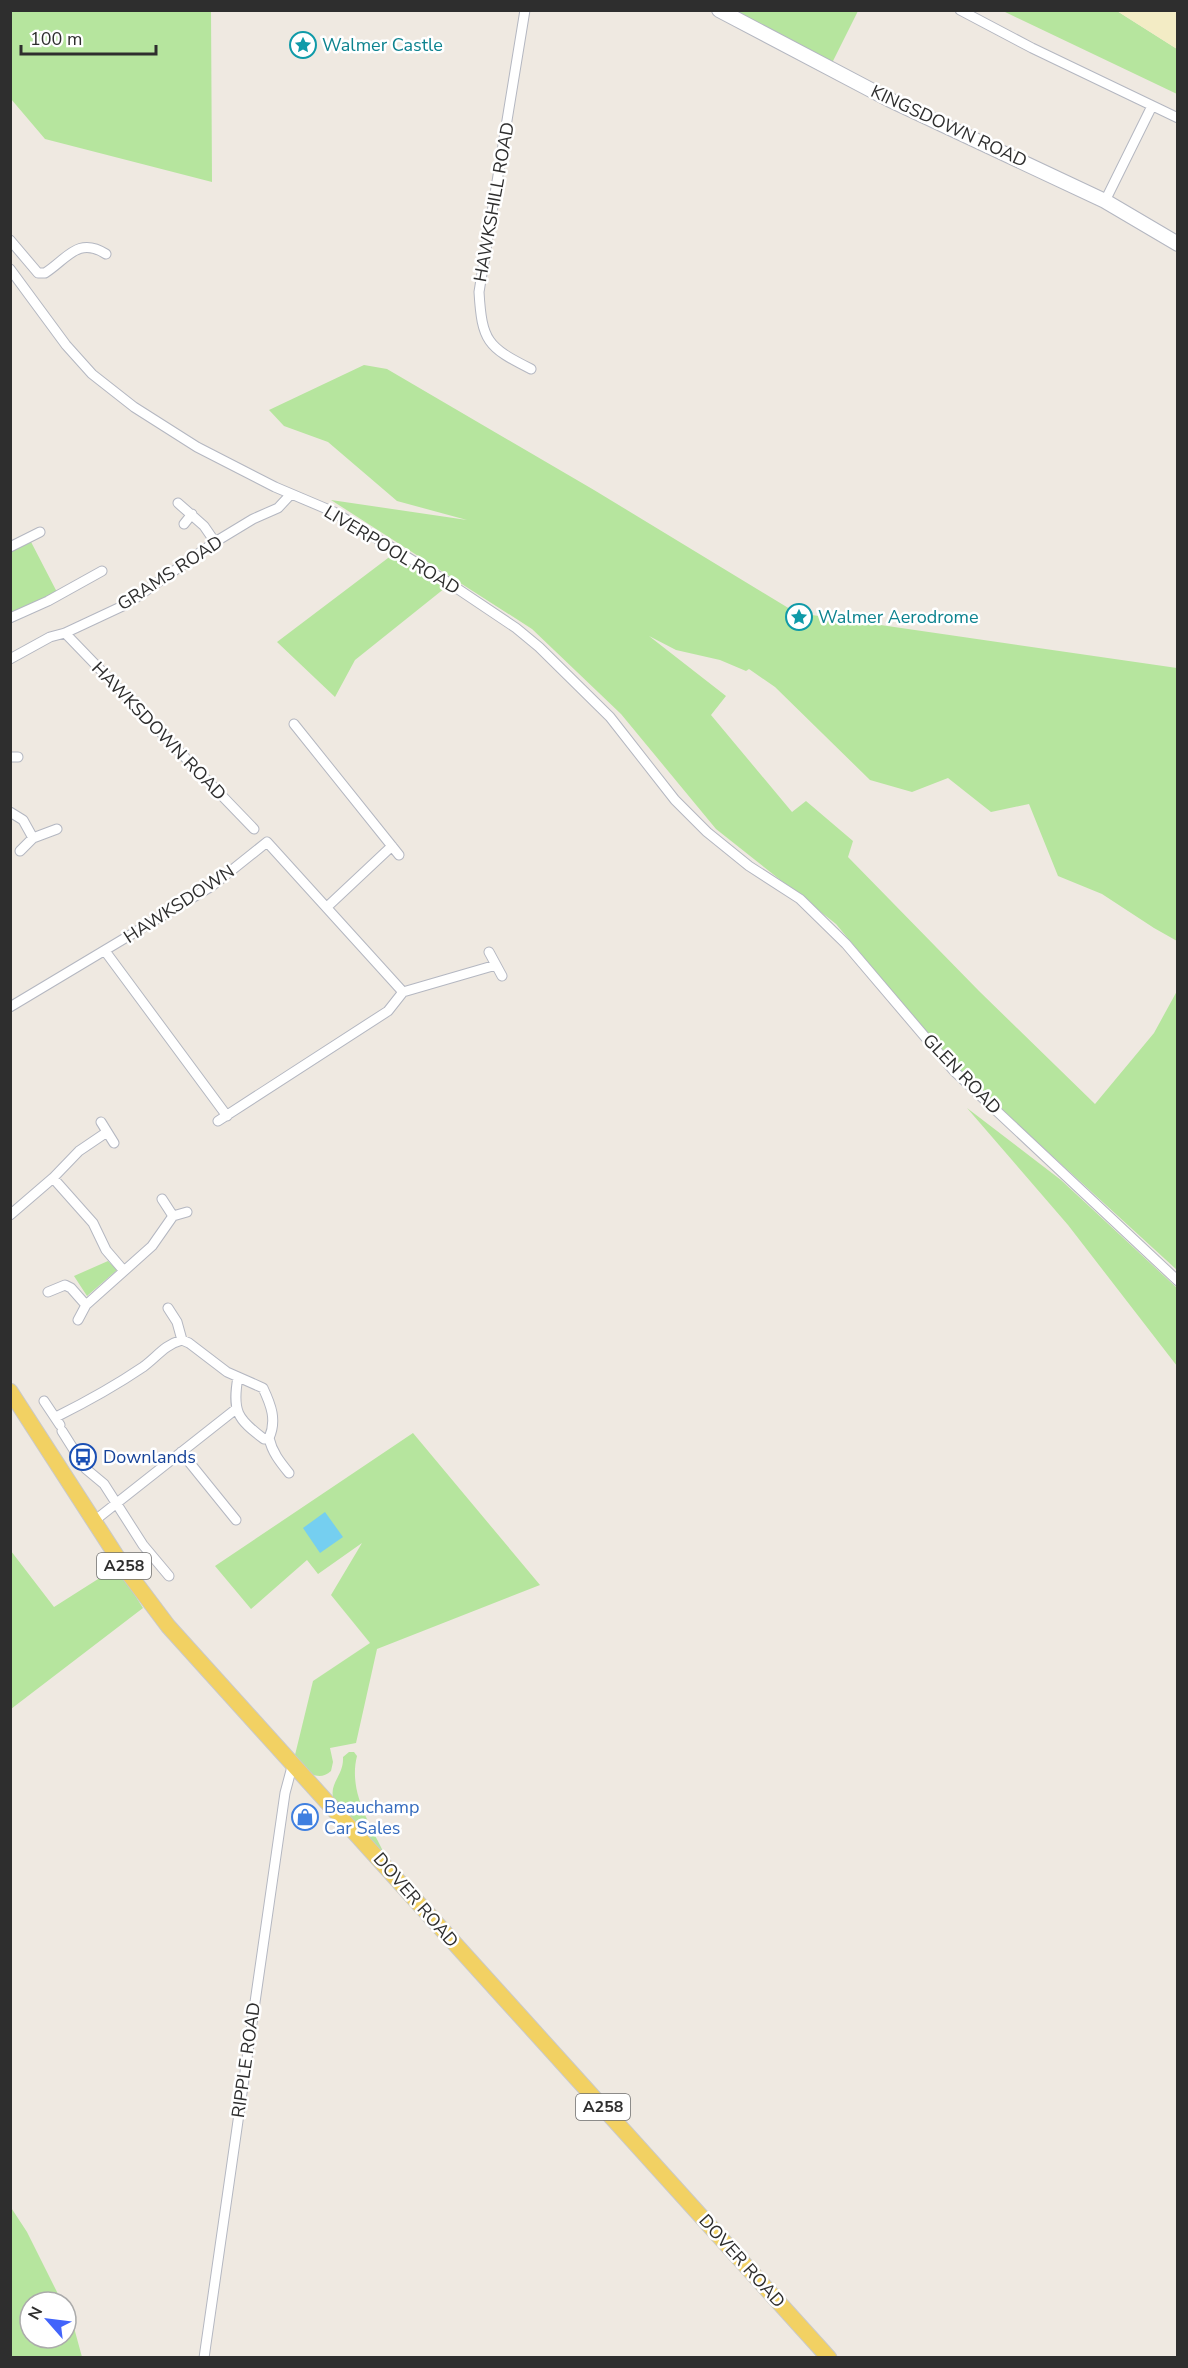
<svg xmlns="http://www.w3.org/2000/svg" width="1188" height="2368" font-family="'Nunito Sans',sans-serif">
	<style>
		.green { fill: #b6e59e }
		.sand { fill: #f3ecc5 }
		.water { fill: #75cff0 }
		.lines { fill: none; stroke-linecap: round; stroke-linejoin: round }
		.street-casing { stroke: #b4b7c1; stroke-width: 11 }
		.secondary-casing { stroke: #b4b7c1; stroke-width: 16 }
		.primary-casing { stroke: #c9c9c9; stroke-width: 17 }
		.street { stroke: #fff; stroke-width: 9 }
		.secondary { stroke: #fff; stroke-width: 14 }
		.primary { stroke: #f2d163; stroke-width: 15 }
		.labels { text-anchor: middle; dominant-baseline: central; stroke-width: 5; stroke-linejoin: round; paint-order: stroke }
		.shield { fill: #fff; stroke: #6d6d6d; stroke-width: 1.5 }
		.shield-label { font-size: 16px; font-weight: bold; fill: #2e2e2e }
		.culture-label { font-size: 18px; fill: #0d838f; stroke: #fff; text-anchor: start }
		.street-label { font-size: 18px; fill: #2e2e2e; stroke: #fff }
		.transit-label { font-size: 18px; fill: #164399; stroke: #fff; text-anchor: start }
		.shop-label { font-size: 18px; fill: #366cbe; stroke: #fff; text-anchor: start }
	</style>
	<rect width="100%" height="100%" fill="#efe9e1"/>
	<path class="green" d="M 10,11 L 211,11 L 212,182 L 45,139 L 11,99 Z
		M 731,11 L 858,11 L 831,65 Z
		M 1003,11 L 1117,11 L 1177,49 L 1177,94 Z
		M 364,365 L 387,369 L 594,490 L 795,612 L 789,618 L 799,626 L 805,614 L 1177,668 L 1177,941 L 1154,928 L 1102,894 L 1058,876 L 1029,804 L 991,812 L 948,778 L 912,792 L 870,780 L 775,687 L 749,669 L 746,671 L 720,660 L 676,650 L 649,636 L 726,696 L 711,715 L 792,812 L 806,801 L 853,841 L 848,857 L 979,991 L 1095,1104 L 1154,1033 L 1177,991 L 1177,1270 L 956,1068 L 836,924 L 716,829 L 621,714 L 532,629 L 331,500 L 467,520 L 397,501 L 328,442 L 284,426 L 269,410 Z
		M 29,538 L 59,596 L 10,618 L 10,547 Z
		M 392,555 L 445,588 L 355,660 L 335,697 L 277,642 Z
		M 967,1108 L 1061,1180 L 1177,1288 L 1177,1366 L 1068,1225 Z
		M 108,1261 L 117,1270 L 87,1296 L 74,1276 Z
		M 413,1433 L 540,1585 L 377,1649 L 356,1743 L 330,1748 L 333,1762 L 331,1771 C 317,1784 301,1769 295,1755 L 313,1681 L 370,1643 L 331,1595 L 362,1543 L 318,1574 L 307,1560 L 251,1609 L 215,1566 Z
		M 11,1551 L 54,1607 L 117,1567 L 143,1608 L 11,1709 Z
		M 349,1752 L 354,1752 L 357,1756 C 348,1792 370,1824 385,1855 L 333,1797 C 330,1782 344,1775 343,1757 Z
		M 10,2206 L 27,2232 L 62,2302 L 30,2302 L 30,2338 L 66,2338 L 66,2309 L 73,2324 L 82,2357 L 11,2357 Z"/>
	<path class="sand" d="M 1117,11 L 1177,11 L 1177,49 Z"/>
	<path class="water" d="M 325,1512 L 343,1537 L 320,1553 L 303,1528 Z"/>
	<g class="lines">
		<defs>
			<path id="street" d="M 525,10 L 479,292 C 482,341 487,347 531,369
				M 960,10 L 1032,48 L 1178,118
				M 1105,201 L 1152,106
				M 10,240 L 38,273 L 45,273 C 67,259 78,236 106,254
				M 10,269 L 66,345 L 92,374 L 134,407 L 197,447 L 275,487 L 334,512 L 446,581 L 516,628 L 539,647 L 610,717 L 675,800 L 707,832 L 749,866 L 800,899 L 846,944 L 954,1071 L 1178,1281
				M 178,503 L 204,526 L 215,542
				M 184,524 L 192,514
				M 10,547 L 40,532
				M 10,618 L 48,601 L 102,571
				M 65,633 L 254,829
				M 10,659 L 50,637 L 65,633 L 127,604 L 215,542 L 253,519 L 278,508 L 291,494
				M 294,724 L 399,855
				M 10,757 L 18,757
				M 10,812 L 23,820 L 33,838
				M 20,851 L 33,838 L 57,829
				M 327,907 L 392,846
				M 105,951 L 227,1116
				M 489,952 L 502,976
				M 10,1007 L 212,886 L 267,842 L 403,992
				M 218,1121 L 388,1011 L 403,992 L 496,965
				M 101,1122 L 114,1143
				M 53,1178 L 93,1223 L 106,1250 L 124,1271
				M 162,1199 L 173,1216
				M 10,1215 L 53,1178 L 79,1151 L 107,1132
				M 48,1292 L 65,1285 L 71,1288 L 86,1305
				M 168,1308 L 177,1322 L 182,1340
				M 78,1320 L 86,1305 L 152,1246 L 173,1216 L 187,1212
				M 44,1401 L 60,1425
				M 56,1417 C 86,1402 115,1386 143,1367 C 157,1357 164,1345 182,1340 L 189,1343 L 227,1372 L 263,1388 C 271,1405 277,1420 269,1438 L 264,1439 C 237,1419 232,1411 238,1377
				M 62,1431 L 86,1469 L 104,1484 L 143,1545 L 169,1576
				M 269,1438 C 272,1452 280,1462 289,1473
				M 181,1452 L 236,1520
				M 94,1521 L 236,1409
				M 204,2358 L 285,1793 L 293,1763"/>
			<path id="secondary" d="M 719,10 L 890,100 L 1105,201 L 1178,244"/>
			<path id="primary" d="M 10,1391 L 123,1566 L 168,1626 L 829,2358"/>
		</defs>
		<use href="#street" class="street-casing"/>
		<use href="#secondary" class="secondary-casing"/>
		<use href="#primary" class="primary-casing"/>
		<use href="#street" class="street"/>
		<use href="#secondary" class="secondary"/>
		<use href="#primary" class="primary"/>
	</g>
	<defs>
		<symbol id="sight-ring" viewBox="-11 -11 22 22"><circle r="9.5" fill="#fff" stroke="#0f9aa8" stroke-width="1.5"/><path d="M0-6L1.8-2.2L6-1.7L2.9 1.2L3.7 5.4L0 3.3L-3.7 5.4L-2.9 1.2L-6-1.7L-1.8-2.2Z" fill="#0f9aa8"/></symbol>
		<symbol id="bus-ring" viewBox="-11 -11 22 22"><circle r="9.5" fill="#fff" stroke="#1a4fb4" stroke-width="1.5"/><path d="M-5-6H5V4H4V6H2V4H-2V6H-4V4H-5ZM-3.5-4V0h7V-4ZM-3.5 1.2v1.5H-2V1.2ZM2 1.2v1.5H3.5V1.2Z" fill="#1a4fb4"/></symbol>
		<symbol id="shop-ring" viewBox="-11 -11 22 22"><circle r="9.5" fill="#fff" stroke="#3f7fe0" stroke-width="1.5"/><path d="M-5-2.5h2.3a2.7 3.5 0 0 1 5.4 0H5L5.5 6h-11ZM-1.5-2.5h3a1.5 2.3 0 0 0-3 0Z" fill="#3f7fe0"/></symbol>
	</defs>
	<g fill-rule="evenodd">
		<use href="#sight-ring" x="288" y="30" width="30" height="30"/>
		<use href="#sight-ring" x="784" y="602" width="30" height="30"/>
		<use href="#bus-ring" x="68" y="1442" width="30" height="30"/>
		<use href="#shop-ring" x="290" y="1802" width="30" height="30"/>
	</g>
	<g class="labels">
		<g class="shield">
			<rect x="97" y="1553" width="54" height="26" rx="4.5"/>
			<rect x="576" y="2094" width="54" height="26" rx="4.5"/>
		</g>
		<g class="shield-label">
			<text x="124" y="1566">A258</text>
			<text x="603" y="2107">A258</text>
		</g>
		<g class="culture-label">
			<text x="322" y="45">Walmer Castle</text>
			<text x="818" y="617">Walmer Aerodrome</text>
		</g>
		<g class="street-label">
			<text transform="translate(949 126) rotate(25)">KINGSDOWN ROAD</text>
			<text transform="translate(494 202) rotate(-80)">HAWKSHILL ROAD</text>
			<text transform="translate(392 550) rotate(31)">LIVERPOOL ROAD</text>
			<text transform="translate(170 573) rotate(-33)">GRAMS ROAD</text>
			<text transform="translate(159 731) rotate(46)">HAWKSDOWN ROAD</text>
			<text transform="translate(179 904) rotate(-33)">HAWKSDOWN</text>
			<text transform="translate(962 1074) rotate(46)">GLEN ROAD</text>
			<text transform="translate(416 1900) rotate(49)">DOVER ROAD</text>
			<text transform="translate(246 2060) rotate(-82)">RIPPLE ROAD</text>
			<text transform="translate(742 2261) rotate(48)">DOVER ROAD</text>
		</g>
		<g class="transit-label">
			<text x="103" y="1457">Downlands</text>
		</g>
		<g class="shop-label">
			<text x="324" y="1807">Beauchamp<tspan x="324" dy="21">Car Sales</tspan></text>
		</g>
	</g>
	<rect width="1188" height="2368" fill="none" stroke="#2e2e2e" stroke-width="24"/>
	<g transform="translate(48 2320) rotate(298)"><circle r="28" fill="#ffffff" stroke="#ababab" stroke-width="1.5"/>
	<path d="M0-4.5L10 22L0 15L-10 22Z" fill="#4264fb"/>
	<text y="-9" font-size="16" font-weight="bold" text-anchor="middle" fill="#2e2e2e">N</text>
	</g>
	<path d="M21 45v9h135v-9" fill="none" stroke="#2e2e2e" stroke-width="3"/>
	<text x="30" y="45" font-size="18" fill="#2e2e2e" stroke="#ffffff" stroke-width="4.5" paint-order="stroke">100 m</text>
</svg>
